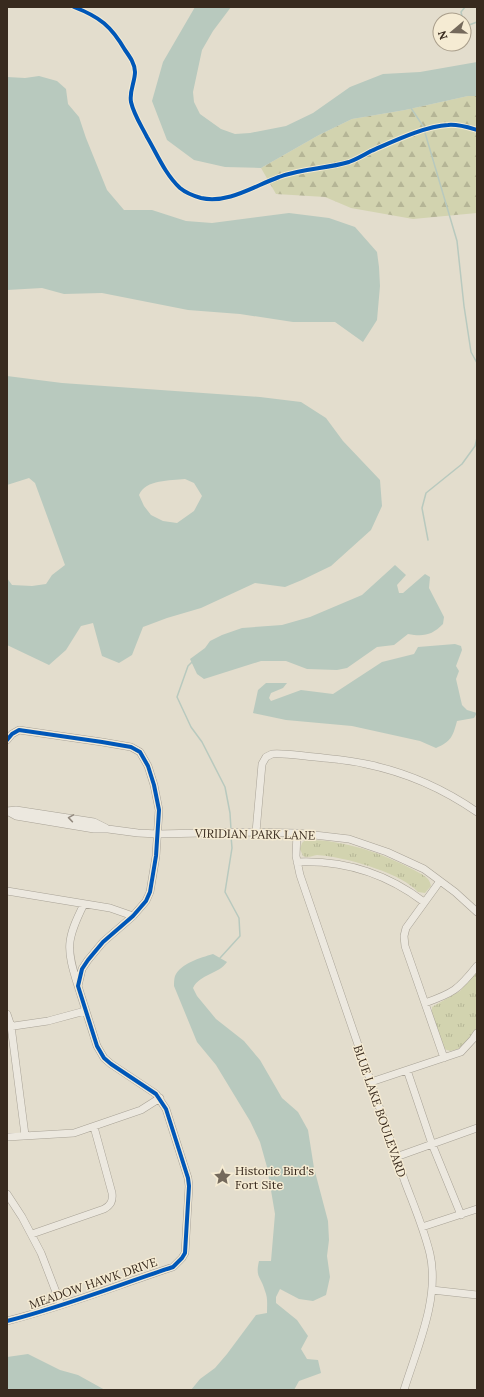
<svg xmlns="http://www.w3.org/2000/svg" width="484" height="1397" font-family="Lora,serif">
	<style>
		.forest { fill: url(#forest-firs) }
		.park { fill: url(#park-tufts) }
		.water { fill: #b8c9be; fill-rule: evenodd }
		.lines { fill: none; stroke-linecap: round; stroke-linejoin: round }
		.stream { stroke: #b8c9be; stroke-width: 1.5 }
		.minor-casing { stroke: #a8a296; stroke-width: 8 }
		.minor { stroke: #ece8df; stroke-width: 7 }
		.cycleway-casing { stroke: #f5ebd3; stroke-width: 6 }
		.cycleway { stroke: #0057b8; stroke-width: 4 }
		.oneway { stroke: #92897e }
		.labels { text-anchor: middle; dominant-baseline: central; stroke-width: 3; stroke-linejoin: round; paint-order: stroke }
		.street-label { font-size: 12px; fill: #382a1e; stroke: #f5ebd3 }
		.poi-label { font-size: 12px; fill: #382a1e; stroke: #f5ebd3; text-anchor: start }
	</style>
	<defs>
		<pattern id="forest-firs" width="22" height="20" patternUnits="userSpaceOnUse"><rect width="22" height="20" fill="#d2d3af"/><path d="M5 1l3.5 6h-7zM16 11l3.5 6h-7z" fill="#b5b596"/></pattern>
		<pattern id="park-tufts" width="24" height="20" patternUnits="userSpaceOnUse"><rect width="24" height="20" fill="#d2d3af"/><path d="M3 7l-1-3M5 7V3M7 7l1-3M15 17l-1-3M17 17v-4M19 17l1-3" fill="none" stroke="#b5b596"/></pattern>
	</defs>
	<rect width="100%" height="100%" fill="#e3ddcd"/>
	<path class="forest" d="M 468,96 L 477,96 L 477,213 L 413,219 L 351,208 L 325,197 L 276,194 L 261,168 L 319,135 L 352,119 L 405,110 Z"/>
	<path class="park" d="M 305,840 C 342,839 382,853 414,870 C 421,874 430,877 431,886 L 425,893 L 418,892 C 403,874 350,859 327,856 C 324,856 320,855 317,855 C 312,856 308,858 303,856 L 300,849 L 302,843 Z
		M 477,971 L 477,1028 L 470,1039 L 458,1049 L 450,1051 L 444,1049 L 432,1017 L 432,1007 L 460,991 Z"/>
	<path class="water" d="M 195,7 L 231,7 L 213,31 L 202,50 L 193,92 L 194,102 L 200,114 L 221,129 L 235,134 L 250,133 L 286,126 L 313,113 L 350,87 L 383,74 L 420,72 L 477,62 L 477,96 L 468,96 L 405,110 L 352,119 L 319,135 L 261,168 L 225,167 L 194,160 L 167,140 L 152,101 L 163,62 Z
		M 39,76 L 57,81 L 66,89 L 68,104 L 79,117 L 86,138 L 107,190 L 124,210 L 152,210 L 186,221 L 212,223 L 289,213 L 329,218 L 355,227 L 377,252 L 379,267 L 380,286 L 377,320 L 363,342 L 335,322 L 293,322 L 240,314 L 188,310 L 102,293 L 64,294 L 42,288 L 7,290 L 7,77 L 25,78 Z
		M 7,376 L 62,383 L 260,397 L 301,402 L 326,418 L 343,441 L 380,480 L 382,506 L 371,530 L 331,566 L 302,580 L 285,587 L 255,583 L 201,608 L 167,618 L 143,627 L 132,655 L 119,663 L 102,656 L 93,623 L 81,626 L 66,650 L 49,665 L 7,645 L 7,578 L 12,585 L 32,586 L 46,584 L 52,575 L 65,565 L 35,483 L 29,478 L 7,485 ZM 185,479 L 194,483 L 202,496 L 194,511 L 177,523 L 163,521 L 151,515 L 144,506 L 139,495 C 146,479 170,481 185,479 Z
		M 395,565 L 406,575 L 397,585 L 399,593 L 403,593 L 425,574 L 430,577 L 429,588 L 444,617 L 443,624 C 432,635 424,637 408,634 L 394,645 L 377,647 L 347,668 L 337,670 L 307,669 L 286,661 L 261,661 L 204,679 L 197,674 L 190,659 L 205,648 L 210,641 L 222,635 L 242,628 L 282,625 L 310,617 L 362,595 Z
		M 455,644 L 461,646 L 462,650 L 456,666 L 459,671 L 456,679 L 462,705 L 467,710 L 477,713 L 474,718 L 457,721 C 453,736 451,742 436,748 L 420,741 L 352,726 L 286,720 L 253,713 L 258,690 L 266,683 L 287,683 L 283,688 L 271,693 L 269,698 L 271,701 L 301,690 L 333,694 L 382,662 L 414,654 L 418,647 Z
		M 213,954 L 227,962 C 219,974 200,974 193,988 L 197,996 L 216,1019 L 244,1041 L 260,1060 L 282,1098 L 298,1112 L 308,1130 L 314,1168 L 328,1221 L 329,1240 L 327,1256 L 330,1277 L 326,1295 L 313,1301 L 299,1299 L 280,1289 L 276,1297 L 276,1303 L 297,1320 L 308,1336 L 301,1349 L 307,1359 L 318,1360 L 321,1373 L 299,1381 L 294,1390 L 191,1390 L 200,1379 L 215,1368 L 227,1354 L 256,1315 L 267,1313 C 267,1305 268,1298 265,1291 C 261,1276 255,1278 259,1261 L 271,1261 L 275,1214 L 267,1167 L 260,1142 L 250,1121 L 216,1065 L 197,1042 L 174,986 C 174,983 174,979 175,976 C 181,963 200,958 213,954 Z
		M 28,1354 L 60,1370 L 78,1375 L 105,1390 L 7,1390 L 7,1357 Z"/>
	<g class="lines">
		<path class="stream" d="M 463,20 L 461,12 L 465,7
			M 464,21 L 469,25 L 477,22
			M 411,108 L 423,126 L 457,241 L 464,306 L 471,352 L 477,363
			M 428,540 L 422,508 L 426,493 L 462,464 L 475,446 L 477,438
			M 192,662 L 188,666 L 177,697 L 191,727 L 202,742 L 225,787 L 230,813 L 231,830
			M 220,958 L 240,936 L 239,918 L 225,892 L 232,848 L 231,836"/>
		<defs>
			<path id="minor" d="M 7,740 L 12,734 L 19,730 L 102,742 L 131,747 L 140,752 L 148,766 L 154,785 L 159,810 L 156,856 L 150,892 L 146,901 L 133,916 L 103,942 L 88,960 L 82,969 L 78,986 L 97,1046 L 104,1058 L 111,1064 L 156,1094 L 166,1109 L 188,1178 L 189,1186 L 185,1253 L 182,1258 L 173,1267 C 118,1285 63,1307 7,1321
				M 7,811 L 16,816 L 94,829 L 108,829 L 138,833 L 158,834 L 246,832 L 297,833 L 349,839 L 387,852 L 424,869 L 455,892 L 477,912
				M 7,811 L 16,810 L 94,822 L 106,828
				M 256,832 L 262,764 L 266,757 L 272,754 C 286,753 301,756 315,757 C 332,759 349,760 366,764 C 405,772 444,789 477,812
				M 297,833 L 296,856 L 300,875 L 405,1182 C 414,1206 424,1229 430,1254 C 440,1298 417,1348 404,1390
				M 297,862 C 344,860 387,874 424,902
				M 440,881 L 406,928 L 404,936 L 405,946 L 444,1058
				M 7,891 L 110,908 L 133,916
				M 78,986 C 66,948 66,940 84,904
				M 425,1003 C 453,993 458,990 477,966
				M 7,1014 L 11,1026 L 25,1135
				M 7,1027 L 48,1021 L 85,1011
				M 407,1070 L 432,1144 L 461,1215
				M 371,1082 L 461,1052 L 473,1039 L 477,1033
				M 7,1137 L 74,1133 L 141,1110 L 160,1098
				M 396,1157 L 477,1128
				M 7,1194 L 22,1217 L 41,1253 L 61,1305
				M 422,1227 L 477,1209
				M 32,1234 L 104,1209 C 111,1205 113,1201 112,1193 L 94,1127
				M 432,1290 L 477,1295"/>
		</defs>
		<use href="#minor" class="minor-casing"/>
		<use href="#minor" class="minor"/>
		<defs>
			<path id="cycleway" d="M 74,7 C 100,17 111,26 125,50 C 130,57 135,64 135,72 C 135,82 129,91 131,102 C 134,115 141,125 147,137 C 157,154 165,174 180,188 C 186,193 194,196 201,198 C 228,204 254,186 279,177 C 302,168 326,169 349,162 C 357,159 364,155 371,151 C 392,142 425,126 448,125 C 458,124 467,127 477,130
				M 7,740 L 12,734 L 19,730 L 102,742 L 131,747 L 140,752 L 148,766 L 154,785 L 159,810 L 156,856 L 150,892 L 146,901 L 133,916 L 103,942 L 88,960 L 82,969 L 78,986 L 97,1046 L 104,1058 L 111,1064 L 156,1094 L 166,1109 L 188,1178 L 189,1186 L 185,1253 L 182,1258 L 173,1267 C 118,1285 63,1307 7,1321"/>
		</defs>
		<use href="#cycleway" class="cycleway-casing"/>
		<use href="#cycleway" class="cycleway"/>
	</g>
	<defs><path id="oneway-chevron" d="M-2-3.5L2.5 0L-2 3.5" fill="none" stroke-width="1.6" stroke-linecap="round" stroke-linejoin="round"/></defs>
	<use class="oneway" href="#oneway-chevron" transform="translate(71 818) rotate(-171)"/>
	<defs>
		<symbol id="sight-bare" viewBox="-9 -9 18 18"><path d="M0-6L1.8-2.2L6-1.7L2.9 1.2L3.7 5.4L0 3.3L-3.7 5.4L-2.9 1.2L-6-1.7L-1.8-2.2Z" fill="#74695b" stroke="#f5ebd3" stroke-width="2.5" paint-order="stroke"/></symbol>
	</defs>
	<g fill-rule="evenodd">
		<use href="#sight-bare" x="210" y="1164" width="25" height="25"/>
	</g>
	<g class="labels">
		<g class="street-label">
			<text transform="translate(255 834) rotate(1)">VIRIDIAN PARK LANE</text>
			<text transform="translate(380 1111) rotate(71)">BLUE LAKE BOULEVARD</text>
			<text transform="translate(93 1283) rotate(-19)">MEADOW HAWK DRIVE</text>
		</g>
		<g class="poi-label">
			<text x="235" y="1170">Historic Bird's<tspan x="235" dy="14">Fort Site</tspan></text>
		</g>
	</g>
	<rect width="484" height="1397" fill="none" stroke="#382a1e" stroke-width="16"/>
	<g transform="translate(452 32) rotate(251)"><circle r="19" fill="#f5ebd3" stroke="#a99e8b"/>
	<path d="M0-3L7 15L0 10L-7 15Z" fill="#74695b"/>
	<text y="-6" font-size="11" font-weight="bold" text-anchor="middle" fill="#382a1e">N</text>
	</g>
</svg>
